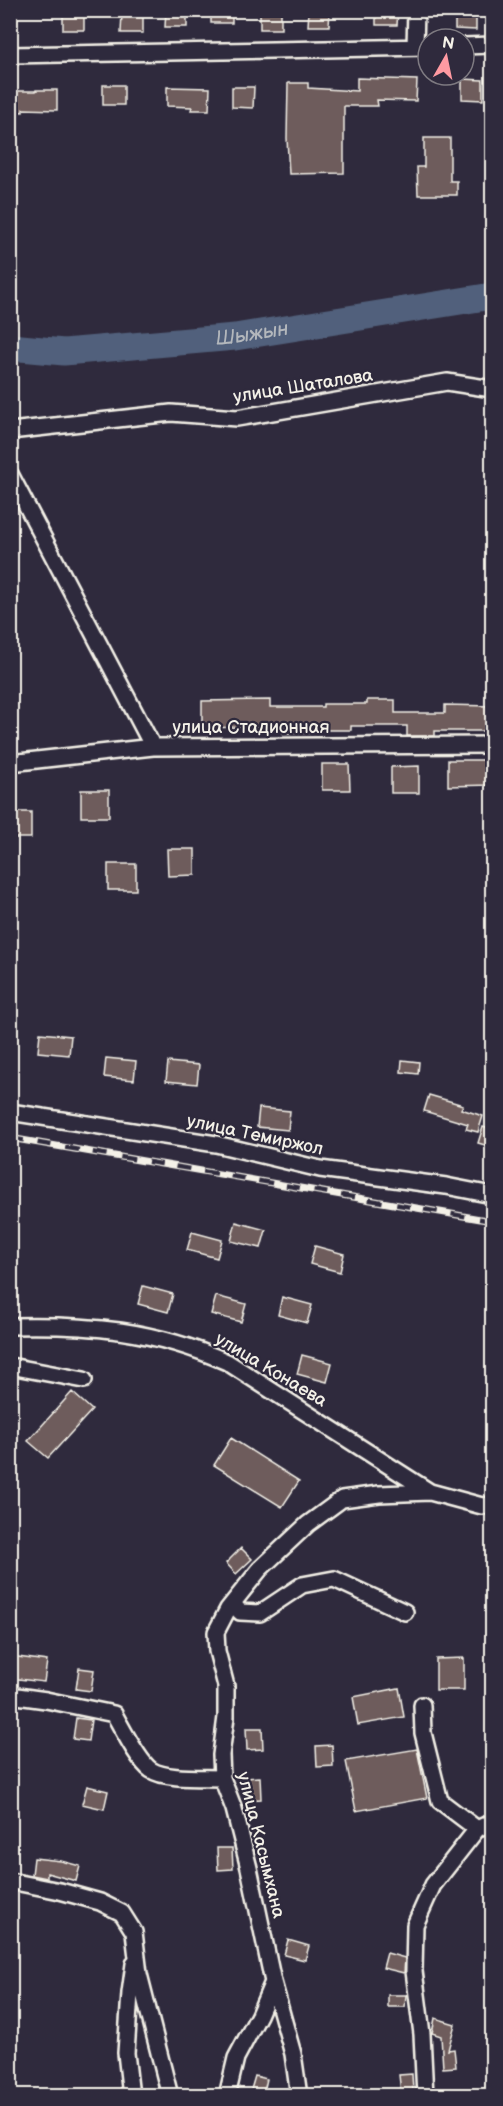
<svg xmlns="http://www.w3.org/2000/svg" width="503" height="2106" font-family="'Balsamiq Sans',sans-serif">
	<style>
		.lines { fill: none; stroke-linecap: round; stroke-linejoin: round }
		.river { stroke: #51617b; stroke-width: 27 }
		.building { fill: #6e5c5c; stroke: #f4f1e8; stroke-width: 1.5 }
		.minor-casing { stroke: #f4f1e8; stroke-width: 20 }
		.minor { stroke: #2f2a3d; stroke-width: 15 }
		.rail-casing { stroke: #f4f1e8; stroke-width: 7 }
		.rail { stroke: #2f2a3d; stroke-width: 4.5; stroke-dasharray: 14; stroke-linecap: butt }
		.labels { text-anchor: middle; dominant-baseline: central; stroke-width: 4.5; stroke-linejoin: round; paint-order: stroke }
		.street-label { font-size: 18px; fill: #f4f1e8; stroke: #2f2a3d }
		.water-label { font-size: 20px; font-style: italic; fill: #b3b7bc; stroke: #2f2a3d }
	</style>
	<rect width="100%" height="100%" fill="#2f2a3d"/>
	<filter id="ink" filterUnits="userSpaceOnUse"><feTurbulence type="fractalNoise" baseFrequency=".0167" numOctaves="2"/><feDisplacementMap in="SourceGraphic" scale="12" xChannelSelector="R" yChannelSelector="G"/><feConvolveMatrix kernelMatrix="1 2 1 2 8 2 1 2 1" color-interpolation-filters="sRGB"/></filter>
	<g filter="url(#ink)">
		<g class="lines">
			<path class="river" id="s1" d="M 10,347 L 64,352 L 235,337 L 492,296"/>
		</g>
		<path class="building" d="M 63,10 L 84,10 L 84,30 L 63,30 Z
			M 166,10 L 187,10 L 187,27 L 165,27 Z
			M 211,10 L 232,10 L 232,23 L 211,23 Z
			M 260,10 L 281,10 L 281,29 L 260,29 Z
			M 309,10 L 330,10 L 329,26 L 308,26 Z
			M 376,10 L 398,10 L 397,25 L 376,25 Z
			M 455,10 L 476,10 L 476,30 L 455,29 Z
			M 122,13 L 143,13 L 143,33 L 121,33 Z
			M 357,78 L 417,80 L 416,101 L 377,100 L 378,106 L 344,106 L 344,173 L 289,174 L 287,138 L 288,83 L 308,83 L 308,88 L 357,91 Z
			M 462,79 L 483,80 L 483,100 L 462,99 Z
			M 103,85 L 124,85 L 124,105 L 103,105 Z
			M 167,87 L 210,88 L 209,110 L 191,110 L 192,107 L 167,106 Z
			M 232,87 L 254,87 L 253,108 L 232,107 Z
			M 36,90 L 57,90 L 57,110 L 23,109 L 23,112 L 10,111 L 10,91 L 36,91 Z
			M 424,138 L 450,138 L 450,181 L 457,181 L 457,195 L 418,195 L 417,167 L 424,167 Z
			M 270,700 L 270,707 L 323,707 L 323,704 L 367,704 L 367,700 L 395,700 L 395,713 L 445,713 L 445,705 L 492,706 L 492,731 L 435,731 L 435,736 L 407,736 L 407,726 L 351,726 L 351,730 L 311,730 L 311,733 L 283,733 L 283,726 L 202,728 L 202,701 Z
			M 448,760 L 492,760 L 492,785 L 448,786 Z
			M 322,764 L 349,764 L 350,790 L 322,790 Z
			M 419,766 L 419,793 L 391,793 L 391,767 Z
			M 81,790 L 109,790 L 109,817 L 81,817 Z
			M 10,812 L 31,812 L 31,838 L 10,838 Z
			M 167,849 L 195,849 L 195,875 L 168,876 Z
			M 108,864 L 136,864 L 136,890 L 108,890 Z
			M 40,1033 L 71,1036 L 69,1055 L 38,1052 Z
			M 106,1058 L 136,1061 L 134,1080 L 104,1077 Z
			M 402,1060 L 419,1062 L 418,1074 L 401,1072 Z
			M 168,1062 L 199,1065 L 197,1084 L 166,1081 Z
			M 429,1095 L 463,1105 L 461,1109 L 483,1116 L 478,1132 L 466,1129 L 468,1124 L 424,1111 Z
			M 259,1108 L 290,1111 L 288,1130 L 257,1127 Z
			M 483,1127 L 492,1130 L 492,1147 L 478,1143 Z
			M 236,1222 L 266,1230 L 261,1248 L 231,1241 Z
			M 192,1232 L 222,1240 L 217,1258 L 187,1250 Z
			M 315,1246 L 344,1254 L 340,1272 L 310,1264 Z
			M 143,1286 L 173,1294 L 168,1312 L 138,1304 Z
			M 216,1296 L 246,1304 L 241,1322 L 211,1314 Z
			M 282,1297 L 312,1305 L 307,1323 L 278,1315 Z
			M 302,1355 L 332,1363 L 327,1382 L 297,1374 Z
			M 72,1392 L 92,1410 L 48,1458 L 28,1441 Z
			M 231,1438 L 299,1481 L 282,1507 L 214,1465 Z
			M 241,1548 L 252,1559 L 236,1574 L 226,1563 Z
			M 10,1656 L 47,1661 L 44,1682 L 10,1678 Z
			M 464,1658 L 464,1690 L 436,1690 L 436,1659 Z
			M 79,1668 L 94,1670 L 91,1691 L 76,1689 Z
			M 399,1688 L 404,1717 L 358,1725 L 353,1697 Z
			M 76,1718 L 91,1720 L 88,1741 L 73,1739 Z
			M 246,1728 L 262,1728 L 263,1749 L 247,1750 Z
			M 332,1745 L 333,1766 L 317,1767 L 316,1746 Z
			M 417,1749 L 427,1798 L 356,1811 L 346,1761 Z
			M 260,1777 L 261,1799 L 246,1800 L 245,1778 Z
			M 87,1786 L 108,1791 L 104,1809 L 82,1804 Z
			M 217,1848 L 232,1848 L 233,1869 L 218,1870 Z
			M 34,1858 L 61,1861 L 80,1866 L 76,1881 L 47,1873 L 47,1878 L 32,1875 Z
			M 288,1940 L 309,1946 L 305,1960 L 284,1955 Z
			M 387,1953 L 405,1958 L 404,1973 L 383,1968 Z
			M 388,1995 L 406,1995 L 405,2007 L 388,2007 Z
			M 435,2018 L 455,2024 L 448,2050 L 454,2049 L 456,2067 L 443,2068 L 441,2036 L 432,2033 Z
			M 412,2074 L 413,2092 L 401,2093 L 399,2075 Z
			M 255,2076 L 267,2079 L 263,2096 L 250,2093 Z"/>
		<g class="lines">
			<defs>
				<path id="minor" d="M 464,46 L 492,45
					M 415,47 L 416,10
					M 10,55 L 428,47
					M 10,431 L 171,413 L 237,418 L 447,382 L 492,389
					M 10,474 L 153,747
					M 10,763 L 153,747 L 492,745
					M 10,1112 L 216,1144 L 320,1169 L 446,1186 L 492,1195
					M 10,1326 C 89,1324 155,1330 227,1362 L 430,1492 L 482,1506 L 492,1505
					M 10,1366 L 84,1380
					M 233,1603 L 240,1612 L 260,1613 L 302,1585 L 334,1579 L 405,1612
					M 10,1695 L 46,1700 L 114,1714 C 122,1728 139,1762 151,1770 C 166,1780 204,1777 222,1778
					M 422,1705 L 423,1733 L 440,1801 L 477,1829
					M 10,1881 L 60,1891 L 100,1902 L 122,1913 L 134,1932 L 139,1974 L 170,2096
					M 273,1982 L 293,2054 L 299,2096
					M 131,2096 L 126,2053 L 130,1993 L 134,1964
					M 227,2096 L 236,2058 L 259,2015 L 273,1982 L 249,1868 L 234,1809 L 222,1778 L 221,1755 L 226,1717 L 226,1686 L 217,1651 L 216,1632 L 228,1609 L 260,1569 L 308,1524 L 342,1499 L 379,1494 L 430,1492
					M 425,2096 L 422,2034 L 414,1971 L 415,1925 L 433,1885 L 477,1829 L 492,1822"/>
			</defs>
			<use href="#minor" class="minor-casing"/>
			<use href="#minor" class="minor"/>
			<defs>
				<path id="rail" d="M 10,1138 L 492,1221"/>
			</defs>
			<use href="#rail" class="rail-casing"/>
			<use href="#rail" class="rail"/>
		</g>
	</g>
	<g class="labels">
		<g class="street-label">
			<text transform="translate(303 386) rotate(-9)">улица Шаталова</text>
			<text x="251" y="727">улица Стадионная</text>
			<text transform="translate(255 1135) rotate(12)">улица Темиржол</text>
			<text transform="translate(271 1370) rotate(31)">улица Конаева</text>
			<text transform="translate(261 1845) rotate(76)">улица Касымхана</text>
		</g>
		<g class="water-label">
			<text stroke="none"><textPath href="#s1" startOffset="243">Шыжын</textPath></text>
		</g>
	</g>
	<rect width="503" height="2106" fill="none" stroke="#2f2a3d" stroke-width="36"/>
	<rect x="18" y="18" width="467" height="2070" fill="none" stroke="#f4f1e8" stroke-width="2" filter="url(#ink)"/>
	<g transform="translate(446 57) rotate(9)"><circle r="28" fill="#2f2a3d" stroke="#7e7a81" stroke-width="1.5"/>
	<path d="M0-4.5L10 22L0 15L-10 22Z" fill="#ff9aa2"/>
	<text y="-9" font-size="16" font-weight="bold" text-anchor="middle" fill="#f4f1e8">N</text>
	</g>
</svg>
